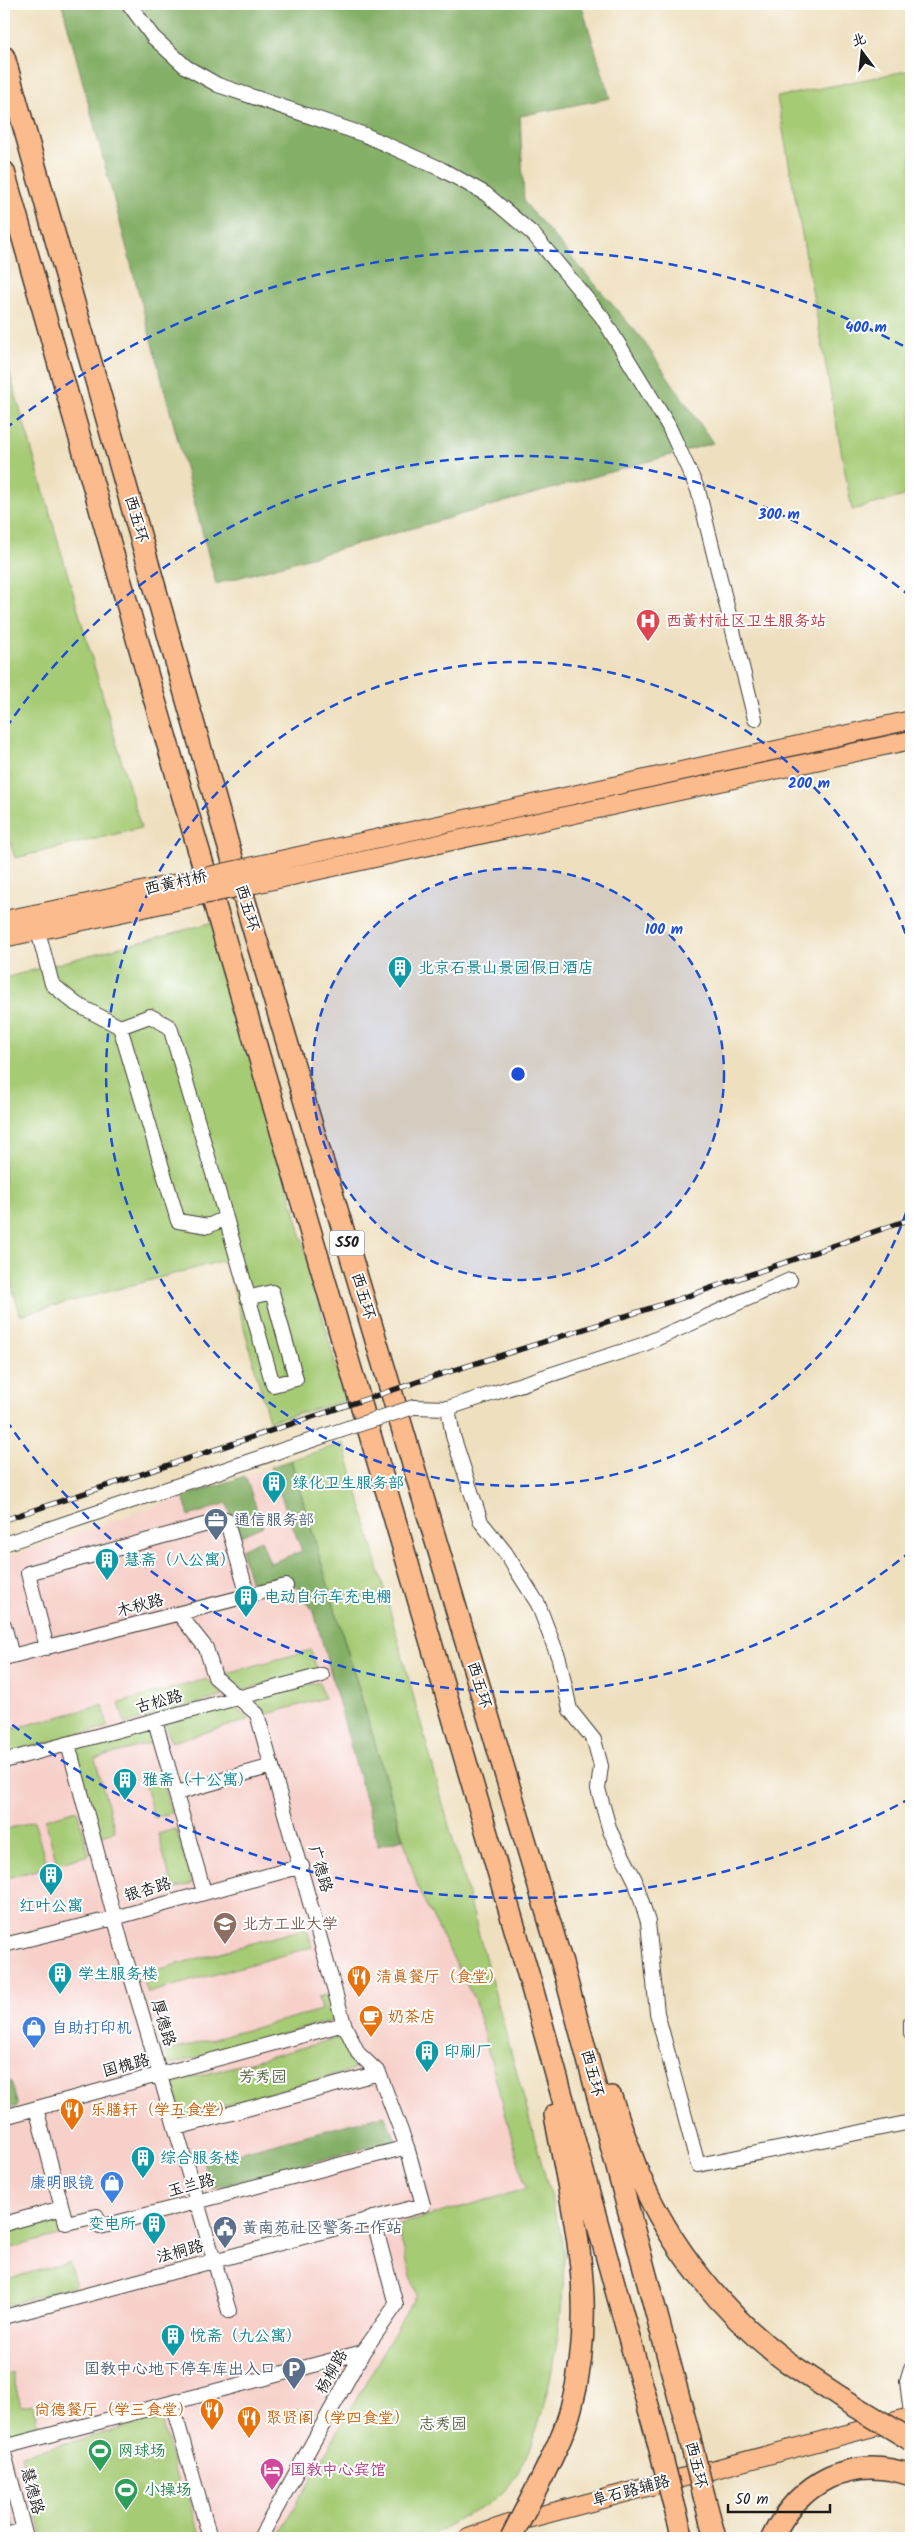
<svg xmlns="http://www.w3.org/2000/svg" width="915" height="2542" font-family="Kalam,'LXGW WenKai TC',sans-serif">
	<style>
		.built { fill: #f7d0ca }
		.green { fill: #a6cb75; stroke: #617448 }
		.forest { fill: #84af66; stroke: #506641 }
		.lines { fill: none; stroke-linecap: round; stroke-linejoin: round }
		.minor-casing { stroke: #3c3934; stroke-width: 16 }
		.major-casing { stroke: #3c3934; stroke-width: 20 }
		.highway-casing { stroke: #3c3934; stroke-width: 24 }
		.minor { stroke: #fff; stroke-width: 14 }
		.major { stroke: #fbbb8c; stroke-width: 18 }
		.highway { stroke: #fbbb8c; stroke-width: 21 }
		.rail-casing { stroke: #1c1c1c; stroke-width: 5.5 }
		.rail { stroke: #fff; stroke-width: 4; stroke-dasharray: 11; stroke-linecap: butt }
		.minor-bridge-casing { stroke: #3c3934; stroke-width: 16; stroke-linecap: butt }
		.major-bridge-casing { stroke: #3c3934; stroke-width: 20; stroke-linecap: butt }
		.highway-bridge-casing { stroke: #3c3934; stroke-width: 24; stroke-linecap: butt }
		.minor-bridge { stroke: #fff; stroke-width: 14 }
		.major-bridge { stroke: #fbbb8c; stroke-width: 18 }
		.highway-bridge { stroke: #fbbb8c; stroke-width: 21 }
		.ring { fill: none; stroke: #1d4ed8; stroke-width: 2.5; stroke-dasharray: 9 6 }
		.labels { text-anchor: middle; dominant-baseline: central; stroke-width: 4; stroke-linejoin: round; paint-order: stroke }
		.shield { fill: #fff; stroke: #606060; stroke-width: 1 }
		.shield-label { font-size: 15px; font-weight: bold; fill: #1c1c1c }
		.street-label { font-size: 16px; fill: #1c1c1c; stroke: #fff }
		.health-label { font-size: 16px; fill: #be3a42; stroke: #fff; text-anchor: start }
		.culture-label { font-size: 16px; fill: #0d838f; stroke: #fff; text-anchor: start }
		.service-label { font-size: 16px; fill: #4e5e75; stroke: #fff; text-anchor: start }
		.education-label { font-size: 16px; fill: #785e54; stroke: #fff; text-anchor: start }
		.food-label { font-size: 16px; fill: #c56008; stroke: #fff; text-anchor: start }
		.shop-label { font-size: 16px; fill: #366cbe; stroke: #fff; text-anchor: start }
		.park-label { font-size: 16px; fill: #536240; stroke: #fff }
		.leisure-label { font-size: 16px; fill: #27864d; stroke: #fff; text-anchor: start }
		.hotel-label { font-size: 16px; fill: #b23c85; stroke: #fff; text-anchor: start }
		.centre { fill: #1d4ed8; stroke: #fff; stroke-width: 2.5 }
		.ring-label { font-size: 15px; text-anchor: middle; font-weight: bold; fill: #1d4ed8; stroke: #fff; stroke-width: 4; stroke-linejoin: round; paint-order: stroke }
	</style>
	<rect width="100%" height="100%" fill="#fff"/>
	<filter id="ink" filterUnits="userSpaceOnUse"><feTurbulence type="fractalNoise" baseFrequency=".02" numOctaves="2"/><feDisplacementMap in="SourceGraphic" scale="10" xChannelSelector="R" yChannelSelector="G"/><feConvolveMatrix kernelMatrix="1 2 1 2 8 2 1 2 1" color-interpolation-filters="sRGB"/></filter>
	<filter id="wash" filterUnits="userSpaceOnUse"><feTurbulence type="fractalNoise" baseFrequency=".0096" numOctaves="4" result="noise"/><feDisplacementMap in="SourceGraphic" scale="20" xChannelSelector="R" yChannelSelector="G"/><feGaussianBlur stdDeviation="1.12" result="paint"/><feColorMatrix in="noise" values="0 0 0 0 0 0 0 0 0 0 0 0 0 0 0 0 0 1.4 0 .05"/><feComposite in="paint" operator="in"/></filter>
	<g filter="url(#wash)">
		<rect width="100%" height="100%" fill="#eedfbe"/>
		<path class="built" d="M 291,1460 L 419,1891 L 474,1999 L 526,2189 L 397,2225 L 416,2294 L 277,2538 L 4,2538 L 4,1558 Z"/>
		<path class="green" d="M 911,70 L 911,494 L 852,510 L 777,97 Z
			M 4,354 L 141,828 L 15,858 L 6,830 L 4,831 Z
			M 218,921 L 345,1401 L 269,1421 L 226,1260 L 20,1315 L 4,1254 L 4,978 Z
			M 344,1443 L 547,2183 C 552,2206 563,2235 564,2257 C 565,2315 545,2451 503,2492 C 483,2512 451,2519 430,2538 L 277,2538 L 416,2295 L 397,2225 L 526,2189 L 474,1999 L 419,1891 L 291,1460 Z
			M 311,1650 L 317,1670 L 243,1690 L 224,1674 Z
			M 207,1679 L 224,1696 L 125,1724 L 119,1703 Z
			M 319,1682 L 324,1698 L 268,1714 L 253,1700 Z
			M 103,1705 L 108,1727 L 4,1754 L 4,1731 Z
			M 233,1705 L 249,1720 L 171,1742 L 165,1723 Z
			M 146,1729 L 151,1743 L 95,1759 L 115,1831 L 98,1836 L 75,1748 Z
			M 160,1775 L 171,1813 L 154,1818 L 143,1779 Z
			M 77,1810 L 89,1855 L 57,1864 L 45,1819 Z
			M 34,1821 L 47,1867 L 4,1879 L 4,1830 Z
			M 176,1829 L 192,1884 L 173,1889 L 158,1834 Z
			M 307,1928 L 312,1947 L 148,1993 L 142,1974 Z
			M 330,1994 L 337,2019 L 169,2065 L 165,2052 L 321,2010 L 318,1997 Z
			M 345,2036 L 354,2070 L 182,2117 L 173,2083 Z
			M 57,2219 L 62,2234 L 4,2250 L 4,2233 Z
			M 69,2262 L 76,2286 L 4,2306 L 4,2280 Z
			M 12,2373 L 21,2406 L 33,2404 L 39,2430 L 7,2438 L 4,2427 L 4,2375 Z
			M 161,2418 L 179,2488 L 186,2486 L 201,2538 L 43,2538 L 21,2455 Z
			M 4,2489 L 14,2528 L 4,2531 Z"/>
		<path class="forest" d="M 62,4 L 581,4 L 610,98 L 520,116 L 524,202 L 642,339 L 713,443 L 216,584 Z
			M 291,1460 L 403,1839 L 378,1846 L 314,1612 L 290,1578 L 252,1588 L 241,1549 L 261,1540 L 270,1563 L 302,1551 L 270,1467 Z
			M 245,1476 L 263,1526 L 238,1537 L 227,1503 L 189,1516 L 183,1497 Z
			M 11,2081 L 18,2106 L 4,2110 L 4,2082 Z
			M 384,2115 L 396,2140 L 210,2189 L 203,2162 Z"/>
	</g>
	<g filter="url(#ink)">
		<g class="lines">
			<defs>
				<path id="minor" d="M 129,4 L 153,37 L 186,67 L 218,85 L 365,135 L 441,169 L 486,194 L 533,234 L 602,317 L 668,425 L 698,490 L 755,719
					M 38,931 L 52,984 L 76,1004 L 120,1027 L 178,1221 L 208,1226 L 226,1218 L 170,1027 L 150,1016 L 120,1027
					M 226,1218 L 273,1385 L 296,1379 L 272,1292 L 247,1298
					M 414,1407 L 448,1408 L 453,1436 L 481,1522 L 505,1552 L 538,1604 L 559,1659 L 570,1710 L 594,1740 L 601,1766 L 598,1789 L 610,1831 L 635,1880 L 648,1922 L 657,2013 L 698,2165 L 911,2122
					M 448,1408 L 642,1345 L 790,1280
					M 4,1544 L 348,1428
					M 4,1625 L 12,1656
					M 47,1648 L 28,1573 L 226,1519 L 248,1596
					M 4,1658 L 286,1586
					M 155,1721 L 204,1892
					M 68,1744 L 123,1949 L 229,2311
					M 4,1761 L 322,1675
					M 177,1793 L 272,1766
					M 4,1945 L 114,1918 L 302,1866
					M 911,2022 L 911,2033
					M 36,2108 L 62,2208
					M 4,2117 L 344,2024
					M 176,2128 L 379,2073
					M 4,2224 L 62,2208 L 66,2223 L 97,2216 L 100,2227 L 407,2147
					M 4,2317 L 423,2205 L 407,2147 L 379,2073 L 358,2053 L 344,2024 L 257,1714 L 215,1677 L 206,1648 L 179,1614
					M 911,2368 L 907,2381 L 911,2414
					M 172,2403 L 210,2538
					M 4,2447 L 363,2352
					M 4,2453 L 26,2538
					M 4,2535 L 24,2530 L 4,2535
					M 260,2538 L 363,2352 L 396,2305 L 373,2218"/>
				<path id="major" d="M 357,843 L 911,720
					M 361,861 L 911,740
					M 4,920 L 83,904
					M 4,938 L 88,920
					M 468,2538 L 512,2523 L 911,2417"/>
				<path id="highway" d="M 4,57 L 227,841 L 563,1967 L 688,2431
					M 4,172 L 150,684 L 529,1977 L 657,2438
					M 611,2097 C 620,2123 629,2150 639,2175 C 670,2247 723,2314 786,2361 C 803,2373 822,2385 840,2397
					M 542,2478 C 553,2455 565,2432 571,2408 C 599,2306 573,2215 555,2115
					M 704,2496 L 715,2538
					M 674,2505 L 683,2538
					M 772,2538 C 799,2482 850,2454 911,2475"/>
			</defs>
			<use href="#minor" class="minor-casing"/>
			<use href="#major" class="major-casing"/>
			<use href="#highway" class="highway-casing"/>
			<use href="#minor" class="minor"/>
			<use href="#major" class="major"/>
			<use href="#highway" class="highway"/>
			<defs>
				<path id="rail" d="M 4,1520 L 420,1381 L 679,1299 L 911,1219"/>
			</defs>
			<use href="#rail" class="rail-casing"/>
			<use href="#rail" class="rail"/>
			<defs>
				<path id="minor-bridge" d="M 348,1428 L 414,1407"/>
				<path id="major-bridge" d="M 83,904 L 357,843
					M 88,920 L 361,861"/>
				<path id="highway-bridge" d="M 840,2397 L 911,2440
					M 688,2431 L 704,2496
					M 657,2438 L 674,2505
					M 511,2538 L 542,2478"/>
			</defs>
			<use href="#minor-bridge" class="minor-bridge-casing"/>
			<use href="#major-bridge" class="major-bridge-casing"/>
			<use href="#highway-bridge" class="highway-bridge-casing"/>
			<use href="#minor-bridge" class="minor-bridge"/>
			<use href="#major-bridge" class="major-bridge"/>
			<use href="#highway-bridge" class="highway-bridge"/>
		</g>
	</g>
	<circle cx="518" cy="1074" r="206" fill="#1d4ed8" fill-opacity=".12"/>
	<g class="ring">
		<circle cx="518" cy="1074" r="206"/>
		<path d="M911 1198A412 412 0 1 1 911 950"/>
		<path d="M911 1551A618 618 0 0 1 6 1420M6 728A618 618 0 0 1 911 597"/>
		<path d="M911 1798A824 824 0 0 1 5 1719M5 429A824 824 0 0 1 911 350"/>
	</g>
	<defs>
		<symbol id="hospital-pin" viewBox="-11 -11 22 30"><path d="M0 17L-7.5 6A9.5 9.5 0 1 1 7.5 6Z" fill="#e0444e" stroke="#fff"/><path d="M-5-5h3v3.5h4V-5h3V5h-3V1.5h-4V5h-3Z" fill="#fff"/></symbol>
		<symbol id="building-pin" viewBox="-11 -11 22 30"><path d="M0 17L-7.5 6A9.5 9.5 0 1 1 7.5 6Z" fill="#0f9aa8" stroke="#fff"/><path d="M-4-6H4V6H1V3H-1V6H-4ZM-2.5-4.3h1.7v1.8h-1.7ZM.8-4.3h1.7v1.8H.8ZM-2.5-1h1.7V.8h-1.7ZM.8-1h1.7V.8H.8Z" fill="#fff"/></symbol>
		<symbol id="office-pin" viewBox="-11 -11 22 30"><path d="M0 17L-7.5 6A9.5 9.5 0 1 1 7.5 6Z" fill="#5c6f8a" stroke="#fff"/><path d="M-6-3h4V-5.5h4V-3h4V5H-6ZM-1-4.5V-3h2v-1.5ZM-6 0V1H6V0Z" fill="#fff"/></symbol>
		<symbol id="university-pin" viewBox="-11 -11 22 30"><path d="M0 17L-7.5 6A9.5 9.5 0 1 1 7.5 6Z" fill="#8d6e63" stroke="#fff"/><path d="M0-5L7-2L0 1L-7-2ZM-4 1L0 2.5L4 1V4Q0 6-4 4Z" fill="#fff"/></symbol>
		<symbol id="restaurant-pin" viewBox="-11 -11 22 30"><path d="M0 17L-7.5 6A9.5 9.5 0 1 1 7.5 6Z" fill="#e8710a" stroke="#fff"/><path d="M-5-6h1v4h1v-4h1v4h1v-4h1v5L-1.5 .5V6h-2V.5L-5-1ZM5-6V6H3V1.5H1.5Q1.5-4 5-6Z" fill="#fff"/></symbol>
		<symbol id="cafe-pin" viewBox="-11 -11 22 30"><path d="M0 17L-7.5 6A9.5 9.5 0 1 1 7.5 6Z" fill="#e8710a" stroke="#fff"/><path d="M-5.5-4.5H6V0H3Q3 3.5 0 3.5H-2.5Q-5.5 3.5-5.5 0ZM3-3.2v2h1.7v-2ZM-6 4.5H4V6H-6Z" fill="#fff"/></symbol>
		<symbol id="shop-pin" viewBox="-11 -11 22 30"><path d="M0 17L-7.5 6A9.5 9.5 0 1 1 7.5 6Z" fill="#3f7fe0" stroke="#fff"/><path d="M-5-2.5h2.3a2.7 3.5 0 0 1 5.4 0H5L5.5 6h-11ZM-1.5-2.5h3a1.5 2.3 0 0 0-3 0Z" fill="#fff"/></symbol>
		<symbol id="civic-pin" viewBox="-11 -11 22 30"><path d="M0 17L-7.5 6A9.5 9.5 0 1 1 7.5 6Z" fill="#5c6f8a" stroke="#fff"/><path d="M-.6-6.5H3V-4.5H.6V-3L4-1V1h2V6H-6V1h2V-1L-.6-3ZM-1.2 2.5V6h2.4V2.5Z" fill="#fff"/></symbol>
		<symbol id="parking-pin" viewBox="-11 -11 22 30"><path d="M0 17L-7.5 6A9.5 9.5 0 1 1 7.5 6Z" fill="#5c6f8a" stroke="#fff"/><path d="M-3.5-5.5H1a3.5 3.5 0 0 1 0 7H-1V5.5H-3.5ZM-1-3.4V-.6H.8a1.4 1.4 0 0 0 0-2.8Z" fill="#fff"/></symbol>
		<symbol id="stadium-pin" viewBox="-11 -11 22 30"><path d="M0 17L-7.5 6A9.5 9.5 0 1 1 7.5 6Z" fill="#2e9e5b" stroke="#fff"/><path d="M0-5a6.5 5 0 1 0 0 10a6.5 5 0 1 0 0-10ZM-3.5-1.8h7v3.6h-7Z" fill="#fff"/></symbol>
		<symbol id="hotel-pin" viewBox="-11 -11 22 30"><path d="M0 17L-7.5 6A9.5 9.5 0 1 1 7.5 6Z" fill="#d1479c" stroke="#fff"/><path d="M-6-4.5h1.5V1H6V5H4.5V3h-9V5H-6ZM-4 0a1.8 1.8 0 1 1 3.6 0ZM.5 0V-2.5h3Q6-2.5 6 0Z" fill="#fff"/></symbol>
	</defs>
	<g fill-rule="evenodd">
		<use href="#hospital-pin" x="634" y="607" width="28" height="38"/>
		<use href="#building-pin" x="386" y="954" width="28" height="38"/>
		<use href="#building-pin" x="260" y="1469" width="28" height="38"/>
		<use href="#office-pin" x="202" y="1506" width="28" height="38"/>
		<use href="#building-pin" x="93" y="1546" width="28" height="38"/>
		<use href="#building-pin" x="232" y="1583" width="28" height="38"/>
		<use href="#building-pin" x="111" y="1766" width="28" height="38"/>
		<use href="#building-pin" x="37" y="1861" width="28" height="38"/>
		<use href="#university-pin" x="211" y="1910" width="28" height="38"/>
		<use href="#building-pin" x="46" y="1960" width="28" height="38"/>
		<use href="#restaurant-pin" x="345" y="1963" width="28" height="38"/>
		<use href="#cafe-pin" x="357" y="2003" width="28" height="38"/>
		<use href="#shop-pin" x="20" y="2014" width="28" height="38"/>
		<use href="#building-pin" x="413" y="2038" width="28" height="38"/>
		<use href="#restaurant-pin" x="58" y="2096" width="28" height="38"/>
		<use href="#building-pin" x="129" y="2144" width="28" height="38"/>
		<use href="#shop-pin" x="98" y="2169" width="28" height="38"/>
		<use href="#building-pin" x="140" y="2210" width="28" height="38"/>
		<use href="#civic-pin" x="211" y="2214" width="28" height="38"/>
		<use href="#building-pin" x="159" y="2322" width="28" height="38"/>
		<use href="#parking-pin" x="280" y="2355" width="28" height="38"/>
		<use href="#restaurant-pin" x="198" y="2396" width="28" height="38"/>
		<use href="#restaurant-pin" x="235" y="2404" width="28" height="38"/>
		<use href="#stadium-pin" x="86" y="2437" width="28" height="38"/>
		<use href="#hotel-pin" x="258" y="2456" width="28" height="38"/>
		<use href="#stadium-pin" x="112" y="2476" width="28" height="38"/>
	</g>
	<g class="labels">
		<rect class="shield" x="329.5" y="1230.5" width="35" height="25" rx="4"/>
		<g class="shield-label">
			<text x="347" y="1243">S50</text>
		</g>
		<g class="street-label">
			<text transform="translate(136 519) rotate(74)">西五环</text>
			<text transform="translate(176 883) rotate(-13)">西黄村桥</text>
			<text transform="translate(247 908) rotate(73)">西五环</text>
			<text transform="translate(363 1296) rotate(73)">西五环</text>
			<text transform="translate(140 1606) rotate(-15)">木秋路</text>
			<text transform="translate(479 1685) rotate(73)">西五环</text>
			<text transform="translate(159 1702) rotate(-15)">古松路</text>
			<text transform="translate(320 1869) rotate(74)">广德路</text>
			<text transform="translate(148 1890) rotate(-17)">银杏路</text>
			<text transform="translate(163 2023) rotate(73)">厚德路</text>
			<text transform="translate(126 2066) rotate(-15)">国槐路</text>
			<text transform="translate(592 2073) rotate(75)">西五环</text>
			<text transform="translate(191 2186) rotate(-15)">玉兰路</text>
			<text transform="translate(180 2252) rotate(-15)">法桐路</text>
			<text transform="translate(332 2372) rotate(-61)">杨柳路</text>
			<text transform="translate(696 2465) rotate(76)">西五环</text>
			<text transform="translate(32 2491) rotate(75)">慧德路</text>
			<text transform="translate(631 2491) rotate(-15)">阜石路辅路</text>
		</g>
		<g class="health-label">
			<text x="666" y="621">西黄村社区卫生服务站</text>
		</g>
		<g class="culture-label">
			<text x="418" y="968">北京石景山景园假日酒店</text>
			<text x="292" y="1483">绿化卫生服务部</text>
			<text x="124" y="1560">慧斋（八公寓）</text>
			<text x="264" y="1597">电动自行车充电棚</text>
			<text x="142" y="1780">雅斋（十公寓）</text>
			<text x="51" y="1906" text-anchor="middle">红叶公寓</text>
			<text x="78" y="1974">学生服务楼</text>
			<text x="444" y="2052">印刷厂</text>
			<text x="160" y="2158">综合服务楼</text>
			<text x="136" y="2224" text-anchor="end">变电所</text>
			<text x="190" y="2336">悦斋（九公寓）</text>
		</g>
		<g class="service-label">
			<text x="234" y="1520">通信服务部</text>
			<text x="242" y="2228">黄南苑社区警务工作站</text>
			<text x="276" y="2369" text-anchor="end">国教中心地下停车库出入口</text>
		</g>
		<g class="education-label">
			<text x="242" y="1924">北方工业大学</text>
		</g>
		<g class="food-label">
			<text x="376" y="1977">清真餐厅（食堂）</text>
			<text x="388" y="2017">奶茶店</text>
			<text x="90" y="2110">乐膳轩（学五食堂）</text>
			<text x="194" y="2410" text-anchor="end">尚德餐厅（学三食堂）</text>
			<text x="266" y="2418">聚贤阁（学四食堂）</text>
		</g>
		<g class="shop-label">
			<text x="52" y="2028">自助打印机</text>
			<text x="94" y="2183" text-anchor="end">康明眼镜</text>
		</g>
		<g class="park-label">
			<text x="263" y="2077">芳秀园</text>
			<text x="443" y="2424">志秀园</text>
		</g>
		<g class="leisure-label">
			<text x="118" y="2451">网球场</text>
			<text x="144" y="2490">小操场</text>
		</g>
		<g class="hotel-label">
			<text x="290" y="2470">国教中心宾馆</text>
		</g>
	</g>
	<circle cx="518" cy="1074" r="8" class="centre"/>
	<g class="ring-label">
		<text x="866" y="332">400 m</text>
		<text x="779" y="519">300 m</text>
		<text x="809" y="788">200 m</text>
		<text x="664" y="934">100 m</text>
	</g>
	<rect width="915" height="2542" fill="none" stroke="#fff" stroke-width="20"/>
	<g transform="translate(862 52) rotate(345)" stroke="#ffffff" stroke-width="4" paint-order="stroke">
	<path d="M0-4L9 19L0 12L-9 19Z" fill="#1c1c1c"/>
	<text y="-8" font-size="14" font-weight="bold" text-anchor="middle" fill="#1c1c1c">北</text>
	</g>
	<path d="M728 2504v8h102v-8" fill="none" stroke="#1c1c1c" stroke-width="2.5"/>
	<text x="735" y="2504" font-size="15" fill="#1c1c1c" stroke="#ffffff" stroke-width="4" paint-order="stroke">50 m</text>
</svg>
